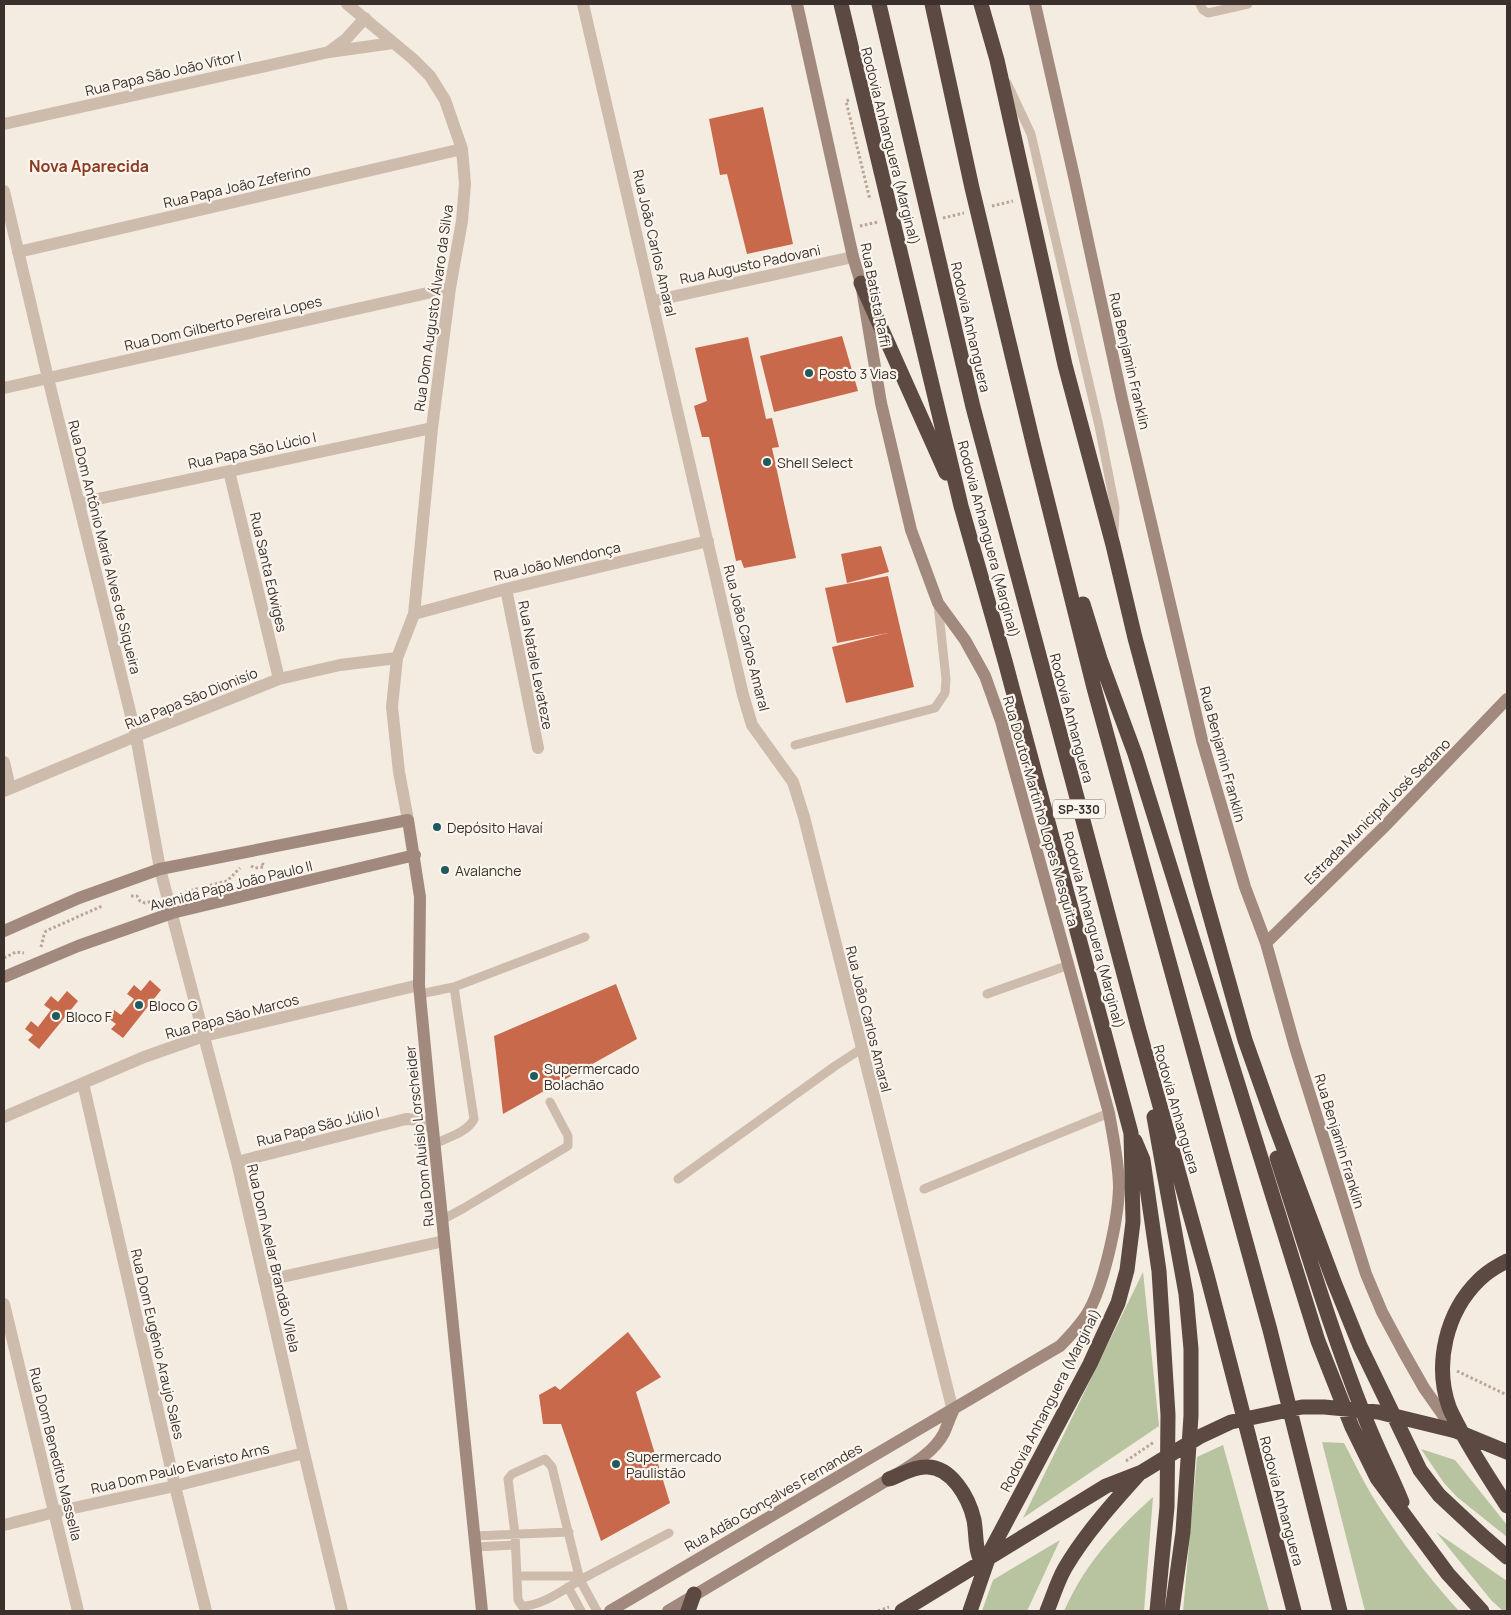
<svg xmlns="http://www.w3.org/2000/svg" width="1511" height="1615" font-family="Manrope,sans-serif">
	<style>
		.green { fill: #b8c4a0 }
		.building { fill: #c8694b }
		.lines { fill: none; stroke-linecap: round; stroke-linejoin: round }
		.path { stroke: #b9a596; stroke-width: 3; stroke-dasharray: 2.5 2.5; stroke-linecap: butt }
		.lane { stroke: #cdbbac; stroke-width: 9 }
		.street { stroke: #cdbbac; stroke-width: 12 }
		.secondary { stroke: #a18a7d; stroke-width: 12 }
		.highway { stroke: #5c4a42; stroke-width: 15 }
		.poi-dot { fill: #1f5a5e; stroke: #fbf5ee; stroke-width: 2 }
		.labels { text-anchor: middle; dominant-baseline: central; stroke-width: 4.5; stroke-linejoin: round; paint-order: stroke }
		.shield { fill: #fbf5ee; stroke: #756b66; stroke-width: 1 }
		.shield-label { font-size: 12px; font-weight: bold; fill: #3b302b }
		.street-label { font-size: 14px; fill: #3b302b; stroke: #fbf5ee }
		.poi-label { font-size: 14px; fill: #3b302b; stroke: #fbf5ee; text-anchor: start }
		.quarter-label { font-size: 16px; font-weight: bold; fill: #8c3b22; stroke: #fbf5ee }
	</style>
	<rect width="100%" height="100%" fill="#f4ebe1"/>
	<path class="green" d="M 1143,1272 L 1159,1426 L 1023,1518 Z
		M 1322,1442 L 1344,1443 C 1353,1460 1361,1477 1371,1494 C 1397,1536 1426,1575 1459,1611 L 1365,1611 Z
		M 1223,1445 L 1269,1611 L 1183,1611 L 1197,1457 Z
		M 1421,1449 L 1455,1460 L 1507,1525 L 1507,1537 L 1457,1497 L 1444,1483 Z
		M 1153,1497 L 1144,1611 L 1064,1611 C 1069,1600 1075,1588 1082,1577 C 1101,1547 1126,1521 1153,1497 Z
		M 1436,1532 L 1507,1581 L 1507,1611 L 1503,1611 L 1491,1600 Z
		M 1060,1540 L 1027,1611 L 982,1611 L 993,1580 Z"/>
	<path class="building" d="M 763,107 L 793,244 L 747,254 L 727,174 L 720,175 L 709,119 Z
		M 842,336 L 858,391 L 774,412 L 760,356 Z
		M 748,337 L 766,419 L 772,418 L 779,447 L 772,448 L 796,558 L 744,568 L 741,560 L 736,561 L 709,437 L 702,437 L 694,406 L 707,401 L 695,348 Z
		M 881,546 L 889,572 L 847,583 L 841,554 Z
		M 888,576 L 914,687 L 846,703 L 832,647 L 888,633 L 837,643 L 825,588 Z
		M 150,980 L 161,990 L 123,1038 L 111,1029 L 116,1024 L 108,1018 L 114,1010 L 121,1015 L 134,999 L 127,994 L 134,985 L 141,991 Z
		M 616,984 L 637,1039 L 503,1114 L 494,1036 Z
		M 67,991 L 78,1001 L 39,1049 L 28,1040 L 33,1035 L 25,1029 L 31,1021 L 38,1027 L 51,1010 L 44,1005 L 51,996 L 58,1002 Z
		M 628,1332 L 661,1377 L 636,1392 L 670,1503 L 601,1541 L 561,1424 L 543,1424 L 539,1395 L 555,1386 L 560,1390 Z"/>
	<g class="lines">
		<path class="path" d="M 849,100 L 846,101 L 870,200
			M 992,206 L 1013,201
			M 943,218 L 964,213
			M 860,226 L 878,222
			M 251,866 L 255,868 L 263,867 L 264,865 L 261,863
			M 181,893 L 227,881 L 240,868
			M 131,896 L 137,896 L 140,901 L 145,903 L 156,900
			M 41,947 L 44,935 L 46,931 L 102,906
			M 4,958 L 16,952 L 24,953
			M 1457,1371 L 1507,1395
			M 1126,1461 L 1154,1442
			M 878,1611 L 889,1607"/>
		<path class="lane" d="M 1200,4 L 1203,10 L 1208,13 L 1248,4
			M 1007,83 L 1031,134 L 1099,426 L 1115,507 L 1114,533
			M 795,745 L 935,708 L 945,693 L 946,679 L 938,604
			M 454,987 L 585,937
			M 420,994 L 454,987 L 474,1119 C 468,1132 447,1138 434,1144
			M 987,994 L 1069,965
			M 678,1179 L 835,1066 L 861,1049
			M 924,1189 L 1109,1113
			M 442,1220 L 464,1208 L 568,1146 L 568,1136 L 550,1102
			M 474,1536 L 569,1532
			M 475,1547 L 515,1545
			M 517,1576 L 579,1576
			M 568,1587 L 581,1611
			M 597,1611 L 580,1580 L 552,1467 L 545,1459 L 512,1474 L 508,1479 L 515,1534 L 518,1600 L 522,1606 C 542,1606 563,1590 580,1580 L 669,1533"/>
		<path class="street" d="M 347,4 L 413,59 L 430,76 L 445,100 L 462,149 L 465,184 L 462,221 L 450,288 L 432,428 L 414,614 L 397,658 L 392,707 L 399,772 L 408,820
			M 583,4 L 743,695 L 752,725 L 793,782 L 804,817 L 953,1411
			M 330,51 L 346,39 L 365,18
			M 4,124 L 329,52 L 393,43
			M 4,191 L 48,378 L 136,736 L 160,869 L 237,1162 L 304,1453 L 342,1611
			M 18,252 L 462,149
			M 653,301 L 853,257
			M 4,388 L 450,288
			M 229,471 L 279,679
			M 79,503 L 432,428
			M 506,589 L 538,748
			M 414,614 L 506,589 L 708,541
			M 4,762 L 10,788
			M 4,791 L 136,736 L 279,679 L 340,665 L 397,658
			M 83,1083 L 175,1486 L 206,1611
			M 4,1117 L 144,1057 L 204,1036 L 419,985
			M 237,1162 L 406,1119 C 418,1119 425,1120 433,1129
			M 264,1281 L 444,1241
			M 4,1304 L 78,1611
			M 4,1525 L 55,1512 L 175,1486 L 304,1453"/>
		<path class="secondary" d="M 1035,4 L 1075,181 L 1122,399 L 1202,740 L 1245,887 L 1266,943 L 1295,1047 L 1366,1274 L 1382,1312 L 1403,1351 L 1424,1388 L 1455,1432
			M 4,931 L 79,898 L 160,869 L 408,820 L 420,897 L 419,985 L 430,1100 L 482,1611
			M 1266,943 L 1383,828 L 1507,699
			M 4,977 L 78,946 L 172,913 L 415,855
			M 610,1611 L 1060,1346 C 1069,1337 1078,1327 1085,1317 C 1103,1291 1118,1220 1119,1188 C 1119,1163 1113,1137 1109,1113 L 1001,721 L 985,676 L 965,640 L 938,603 L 911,530 L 881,403 L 861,283 L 853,257 L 797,4
			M 668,1611 L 889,1479 C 908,1467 933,1454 944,1433 C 947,1426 950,1418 953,1411"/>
		<path class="highway" d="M 841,4 L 961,506 L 1005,661 L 1131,1133 L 1133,1222 L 1127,1270 L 1118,1303 L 1090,1364 L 991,1550 L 970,1611
			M 879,4 L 973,407 L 1138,1027 L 1207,1275 L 1294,1611
			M 932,4 L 972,188 L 1034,447 L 1094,688 L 1270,1330 L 1340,1611
			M 981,4 L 997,60 L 1065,365 L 1113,545 L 1135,638 L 1202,887 L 1245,1040 L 1274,1122 L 1334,1282 L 1360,1346 L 1420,1470 L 1439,1495 L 1484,1537 L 1507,1557
			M 861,283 L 946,473
			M 1083,604 L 1100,659 L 1135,754 L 1318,1341 L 1352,1427 L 1377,1478 L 1448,1574 L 1482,1611
			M 1154,1117 L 1186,1294 L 1191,1349 L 1191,1416 L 1183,1532 L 1172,1611
			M 1135,1141 L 1143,1160 L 1159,1271 L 1168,1415 L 1167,1507 L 1157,1611
			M 1277,1158 C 1305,1244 1331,1331 1364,1415 C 1375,1444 1390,1473 1402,1502
			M 1507,1261 C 1497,1266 1487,1272 1479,1280 C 1446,1312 1434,1364 1449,1407 C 1452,1415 1457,1423 1461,1431 C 1475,1457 1491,1481 1507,1506
			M 889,1479 C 900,1475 913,1467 925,1467 C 951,1465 969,1498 974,1520 C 977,1537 974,1552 985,1568
			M 688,1611 L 694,1594
			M 902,1611 L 1106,1486 L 1142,1472 L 1199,1437 L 1231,1422 L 1302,1407 L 1324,1407 L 1378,1412 L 1456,1431 L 1507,1452
			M 1047,1611 C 1053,1597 1057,1582 1065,1568 C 1085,1534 1112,1504 1139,1474"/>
	</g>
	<g class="poi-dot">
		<circle cx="809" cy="373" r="5"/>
		<circle cx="767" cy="462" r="5"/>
		<circle cx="437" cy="827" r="5"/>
		<circle cx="445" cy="870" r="5"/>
		<circle cx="139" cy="1005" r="5"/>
		<circle cx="56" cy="1016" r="5"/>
		<circle cx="534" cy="1076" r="5"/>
		<circle cx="616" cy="1464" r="5"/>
	</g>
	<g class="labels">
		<rect class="shield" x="1053" y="799.5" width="52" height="19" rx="4"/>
		<g class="shield-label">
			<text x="1079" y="809">SP-330</text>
		</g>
		<g class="street-label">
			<text transform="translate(163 73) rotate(-13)">Rua Papa São João Vitor I</text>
			<text transform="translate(891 146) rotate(76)">Rodovia Anhanguera (Marginal)</text>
			<text transform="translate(237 186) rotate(-13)">Rua Papa João Zeferino</text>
			<text transform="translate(655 243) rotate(77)">Rua João Carlos Amaral</text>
			<text transform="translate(750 264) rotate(-12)">Rua Augusto Padovani</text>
			<text transform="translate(876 295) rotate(79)">Rua Batista Raffi</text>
			<text transform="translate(433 308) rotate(-82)">Rua Dom Augusto Álvaro da Silva</text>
			<text transform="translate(223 323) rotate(-13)">Rua Dom Gilberto Pereira Lopes</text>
			<text transform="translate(971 327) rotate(77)">Rodovia Anhanguera</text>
			<text transform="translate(1130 361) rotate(77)">Rua Benjamin Franklin</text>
			<text transform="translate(252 450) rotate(-12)">Rua Papa São Lúcio I</text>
			<text transform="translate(989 539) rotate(75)">Rodovia Anhanguera (Marginal)</text>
			<text transform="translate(105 547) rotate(76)">Rua Dom Antônio Maria Alves de Siqueira</text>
			<text transform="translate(557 561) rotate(-13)">Rua João Mendonça</text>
			<text transform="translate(269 572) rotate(77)">Rua Santa Edwiges</text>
			<text transform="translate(747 638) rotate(76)">Rua João Carlos Amaral</text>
			<text transform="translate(536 665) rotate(79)">Rua Natale Levateze</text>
			<text transform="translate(191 698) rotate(-22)">Rua Papa São Dionisío</text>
			<text transform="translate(1072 718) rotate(75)">Rodovia Anhanguera</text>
			<text transform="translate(1223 754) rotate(75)">Rua Benjamin Franklin</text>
			<text transform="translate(1041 811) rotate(74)">Rua Doutor Martinho Lopes Mesquita</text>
			<text transform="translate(1377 811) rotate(-45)">Estrada Municipal José Sedano</text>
			<text transform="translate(231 885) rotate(-14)">Avenida Papa João Paulo II</text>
			<text transform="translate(1094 930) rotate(75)">Rodovia Anhanguera (Marginal)</text>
			<text transform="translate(232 1016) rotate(-15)">Rua Papa São Marcos</text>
			<text transform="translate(869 1019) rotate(76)">Rua João Carlos Amaral</text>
			<text transform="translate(1177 1109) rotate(74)">Rodovia Anhanguera</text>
			<text transform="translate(318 1126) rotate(-14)">Rua Papa São Júlio I</text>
			<text transform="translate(419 1136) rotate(-96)">Rua Dom Aluísio Lorscheider</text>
			<text transform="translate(1340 1141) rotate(73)">Rua Benjamin Franklin</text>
			<text transform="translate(274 1258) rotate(77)">Rua Dom Avelar Brandão Vilela</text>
			<text transform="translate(158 1344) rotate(77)">Rua Dom Eugênio Araujo Sales</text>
			<text transform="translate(1050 1400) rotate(-63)">Rodovia Anhanguera (Marginal)</text>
			<text transform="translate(56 1454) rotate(76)">Rua Dom Benedito Massella</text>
			<text transform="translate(180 1468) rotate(-13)">Rua Dom Paulo Evaristo Arns</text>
			<text transform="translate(773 1497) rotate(-30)">Rua Adão Gonçalves Fernandes</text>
			<text transform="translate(1282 1501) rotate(75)">Rodovia Anhanguera</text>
		</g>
		<g class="poi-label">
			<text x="819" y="373">Posto 3 Vias</text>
			<text x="777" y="462">Shell Select</text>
			<text x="447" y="827">Depósito Havaí</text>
			<text x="455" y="870">Avalanche</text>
			<text x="149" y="1005">Bloco G</text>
			<text x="66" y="1016">Bloco F</text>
			<text x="544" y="1068">Supermercado<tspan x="544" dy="16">Bolachão</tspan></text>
			<text x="626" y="1456">Supermercado<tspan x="626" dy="16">Paulistão</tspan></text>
		</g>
		<g class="quarter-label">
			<text x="89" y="166">Nova Aparecida</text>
		</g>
	</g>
	<rect width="1511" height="1615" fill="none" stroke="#3b302b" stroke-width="10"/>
</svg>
